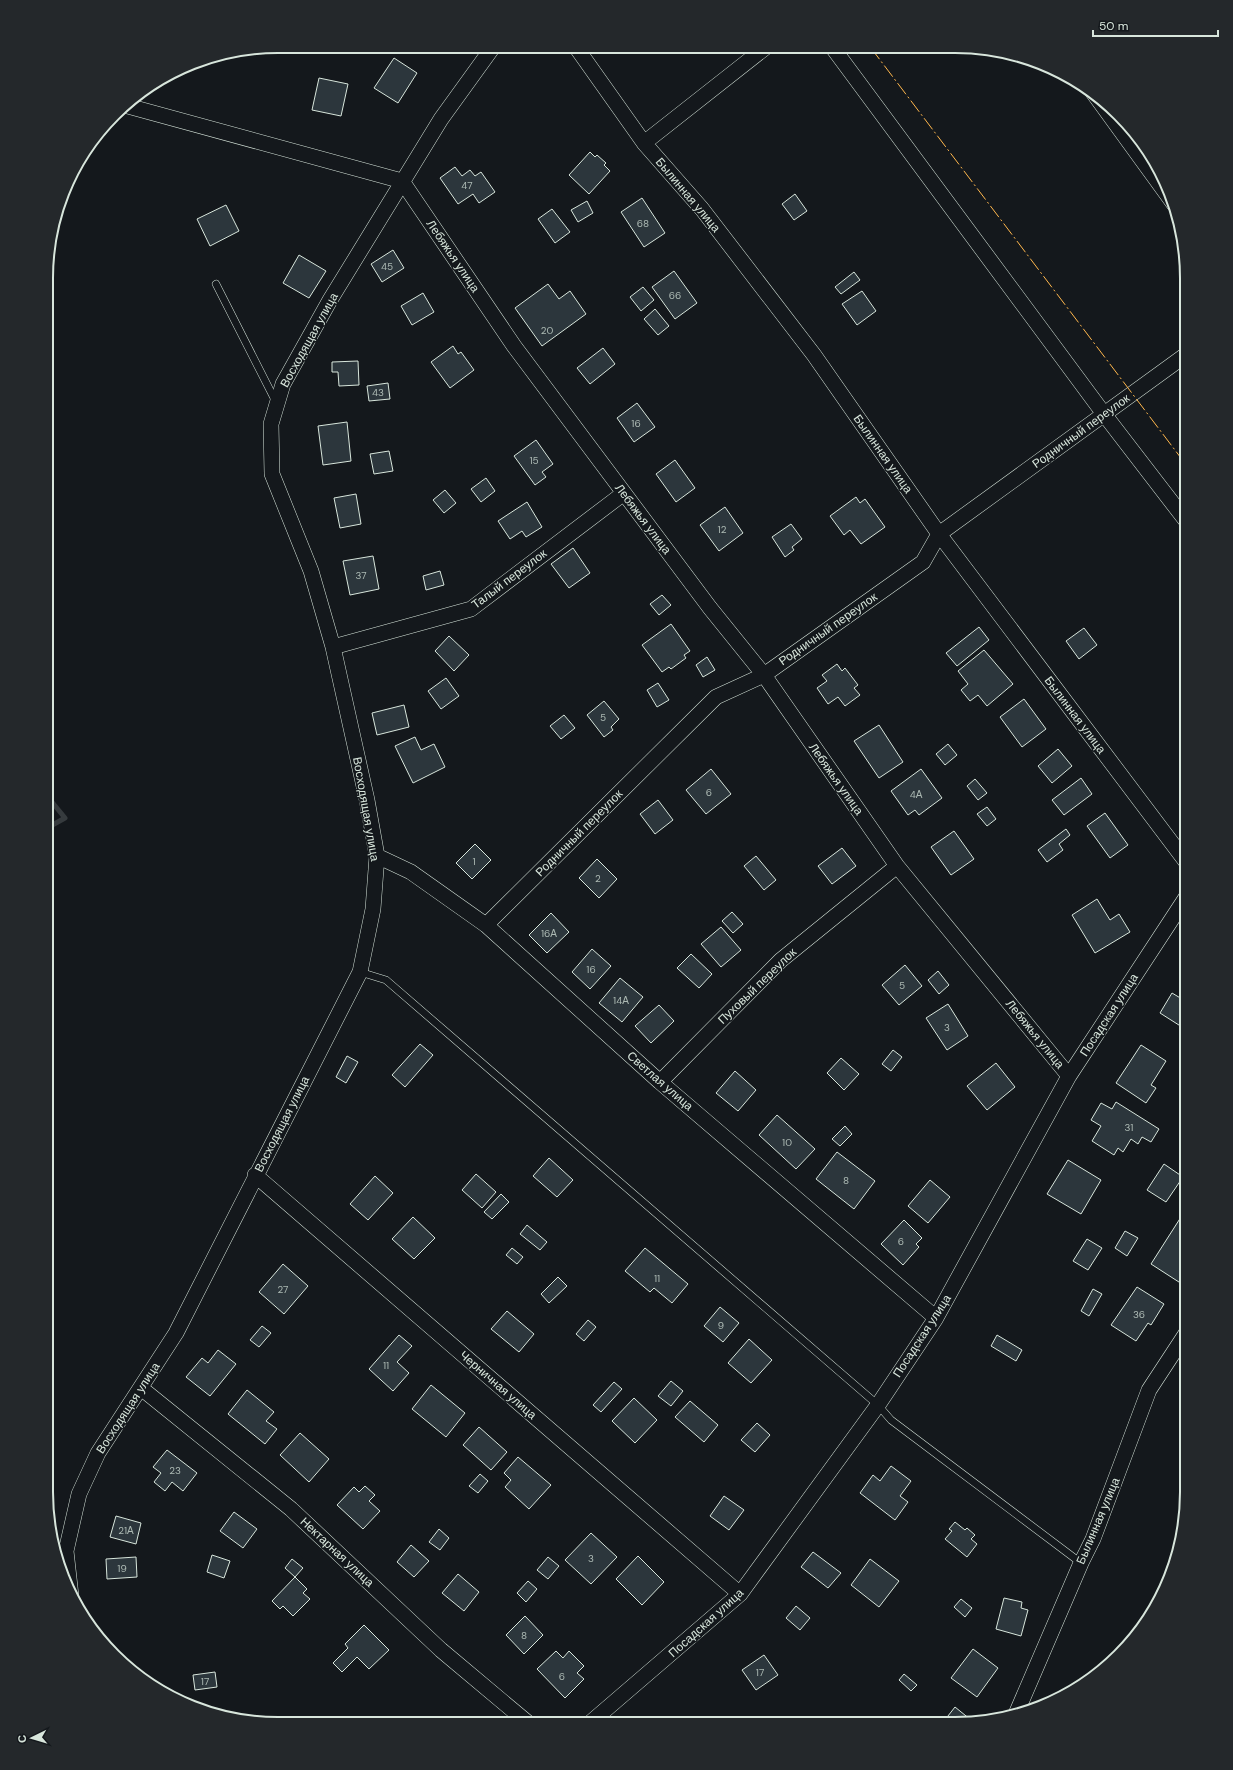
<svg xmlns="http://www.w3.org/2000/svg" width="1233" height="1770" font-family="'DM Sans',sans-serif">
	<style>
		.lines { fill: none; stroke-linecap: round; stroke-linejoin: round }
		.stream { stroke: #363b3e; stroke-width: 5 }
		.building { fill: #2c363c; stroke: #d8e6dc }
		.service-casing { stroke: #d8e6dc; stroke-width: 8 }
		.minor-casing { stroke: #d8e6dc; stroke-width: 16 }
		.service { stroke: #14181c; stroke-width: 7 }
		.minor { stroke: #14181c; stroke-width: 15 }
		.power { stroke: #ffb74d; stroke-width: 1; stroke-dasharray: 14 3 2 3; stroke-linecap: butt }
		.labels { text-anchor: middle; dominant-baseline: central; stroke-width: 3; stroke-linejoin: round; paint-order: stroke }
		.number-label { font-size: 10px; fill: #adbab4 }
		.street-label { font-size: 12px; fill: #d8e6dc; stroke: #14181c }
		.rim { fill: none; stroke: #d8e6dc; stroke-width: 2 }
	</style>
	<rect width="100%" height="100%" fill="#14181c"/>
	<g class="lines">
		<path class="stream" d="M 47,828 L 65,818 L 47,796"/>
	</g>
	<path class="building" d="M 394,58 L 417,73 L 398,103 L 374,88 Z
		M 319,78 L 348,84 L 341,116 L 312,110 Z
		M 590,152 L 595,157 L 597,155 L 606,163 L 604,165 L 610,171 L 589,194 L 569,175 Z
		M 455,167 L 462,176 L 470,170 L 475,176 L 481,172 L 495,192 L 479,203 L 473,194 L 458,204 L 440,178 Z
		M 795,194 L 807,211 L 794,220 L 782,204 Z
		M 642,198 L 665,233 L 644,247 L 621,212 Z
		M 587,201 L 593,213 L 578,222 L 571,210 Z
		M 226,205 L 239,231 L 210,246 L 197,219 Z
		M 552,209 L 570,232 L 555,243 L 538,219 Z
		M 393,250 L 404,268 L 382,282 L 371,264 Z
		M 299,255 L 326,271 L 309,298 L 283,283 Z
		M 674,271 L 697,303 L 675,319 L 652,287 Z
		M 854,272 L 860,280 L 841,294 L 835,287 Z
		M 548,284 L 559,299 L 570,291 L 586,314 L 542,346 L 515,308 Z
		M 643,287 L 654,300 L 641,311 L 630,297 Z
		M 862,291 L 876,311 L 857,325 L 842,304 Z
		M 423,293 L 434,312 L 412,325 L 401,306 Z
		M 655,309 L 669,326 L 658,335 L 644,319 Z
		M 453,346 L 458,354 L 461,352 L 474,370 L 450,388 L 431,362 Z
		M 603,348 L 615,364 L 590,384 L 577,368 Z
		M 358,361 L 359,385 L 339,386 L 338,372 L 332,372 L 332,362 Z
		M 388,383 L 390,399 L 369,401 L 367,386 Z
		M 637,403 L 655,427 L 634,442 L 617,418 Z
		M 347,422 L 351,461 L 323,465 L 318,426 Z
		M 536,440 L 553,464 L 542,472 L 546,477 L 535,485 L 514,456 Z
		M 389,451 L 393,471 L 374,474 L 370,454 Z
		M 675,460 L 695,488 L 676,502 L 656,474 Z
		M 486,478 L 495,491 L 481,502 L 471,489 Z
		M 445,490 L 456,503 L 444,513 L 433,500 Z
		M 356,494 L 361,524 L 340,528 L 334,498 Z
		M 856,497 L 860,503 L 865,499 L 885,527 L 861,544 L 850,530 L 844,535 L 830,516 Z
		M 527,502 L 542,527 L 526,537 L 522,531 L 510,539 L 498,521 Z
		M 725,507 L 743,533 L 719,551 L 700,525 Z
		M 791,524 L 802,539 L 792,547 L 794,550 L 785,557 L 772,537 Z
		M 573,548 L 590,573 L 569,588 L 551,564 Z
		M 373,556 L 379,589 L 350,595 L 343,561 Z
		M 440,571 L 444,585 L 426,590 L 423,576 Z
		M 662,595 L 671,605 L 659,615 L 650,604 Z
		M 671,624 L 690,651 L 684,655 L 686,658 L 671,669 L 669,667 L 662,672 L 642,645 Z
		M 979,627 L 989,640 L 957,666 L 946,653 Z
		M 1084,628 L 1097,645 L 1079,659 L 1066,641 Z
		M 449,636 L 469,655 L 454,671 L 435,651 Z
		M 984,650 L 1013,684 L 987,706 L 978,695 L 970,701 L 961,690 L 968,684 L 958,671 Z
		M 707,657 L 715,670 L 703,677 L 696,665 Z
		M 837,664 L 842,671 L 845,668 L 858,685 L 854,688 L 860,695 L 845,706 L 838,697 L 828,704 L 817,688 L 827,681 L 822,675 Z
		M 446,678 L 459,696 L 441,709 L 428,691 Z
		M 658,683 L 669,700 L 657,707 L 647,690 Z
		M 1024,699 L 1046,729 L 1022,747 L 1000,717 Z
		M 604,701 L 619,719 L 611,727 L 613,730 L 604,737 L 587,715 Z
		M 404,705 L 409,727 L 377,735 L 372,713 Z
		M 564,715 L 575,728 L 561,739 L 550,726 Z
		M 879,725 L 903,762 L 879,778 L 854,741 Z
		M 415,737 L 421,750 L 434,744 L 445,767 L 413,783 L 395,746 Z
		M 948,744 L 957,755 L 945,765 L 936,754 Z
		M 1058,749 L 1072,766 L 1052,783 L 1038,766 Z
		M 711,769 L 731,794 L 706,814 L 686,790 Z
		M 921,769 L 942,798 L 919,815 L 915,810 L 908,815 L 891,791 Z
		M 1081,778 L 1092,794 L 1064,815 L 1052,800 Z
		M 975,779 L 987,793 L 978,800 L 967,786 Z
		M 658,800 L 673,820 L 655,834 L 640,814 Z
		M 987,807 L 996,819 L 987,826 L 977,814 Z
		M 1105,813 L 1128,845 L 1110,858 L 1087,826 Z
		M 1066,829 L 1070,835 L 1059,844 L 1063,850 L 1047,862 L 1038,850 Z
		M 954,831 L 974,859 L 951,875 L 931,847 Z
		M 475,844 L 491,860 L 472,879 L 456,863 Z
		M 842,848 L 856,866 L 832,884 L 818,866 Z
		M 756,856 L 776,880 L 764,890 L 744,866 Z
		M 597,859 L 617,879 L 599,898 L 579,878 Z
		M 1097,899 L 1110,920 L 1119,914 L 1130,932 L 1095,953 L 1072,915 Z
		M 732,912 L 743,924 L 733,933 L 722,921 Z
		M 551,913 L 569,932 L 547,953 L 529,935 Z
		M 721,927 L 741,950 L 721,967 L 701,944 Z
		M 592,949 L 611,966 L 590,989 L 572,972 Z
		M 691,954 L 712,974 L 699,988 L 677,968 Z
		M 1185,960 L 1187,961 L 1187,975 L 1181,973 Z
		M 905,965 L 922,986 L 899,1005 L 882,985 Z
		M 938,971 L 949,985 L 939,994 L 928,980 Z
		M 620,978 L 643,997 L 622,1022 L 599,1003 Z
		M 1172,993 L 1187,1002 L 1187,1020 L 1182,1027 L 1160,1013 Z
		M 948,1004 L 968,1036 L 947,1050 L 926,1018 Z
		M 659,1005 L 674,1021 L 651,1043 L 635,1026 Z
		M 420,1044 L 433,1055 L 405,1087 L 392,1075 Z
		M 1141,1045 L 1166,1061 L 1151,1085 L 1156,1088 L 1146,1103 L 1116,1083 Z
		M 893,1050 L 902,1057 L 891,1071 L 882,1064 Z
		M 347,1056 L 358,1062 L 346,1083 L 336,1077 Z
		M 841,1058 L 859,1074 L 844,1090 L 827,1073 Z
		M 996,1063 L 1015,1087 L 987,1110 L 967,1086 Z
		M 735,1071 L 756,1090 L 738,1111 L 716,1093 Z
		M 1116,1102 L 1159,1129 L 1151,1142 L 1142,1137 L 1138,1144 L 1131,1139 L 1123,1152 L 1118,1148 L 1114,1155 L 1092,1141 L 1101,1126 L 1091,1120 L 1101,1103 L 1112,1109 Z
		M 777,1115 L 815,1149 L 796,1169 L 759,1135 Z
		M 845,1126 L 852,1134 L 840,1146 L 832,1139 Z
		M 837,1152 L 875,1181 L 854,1209 L 816,1179 Z
		M 549,1158 L 573,1180 L 557,1197 L 533,1176 Z
		M 1068,1160 L 1101,1180 L 1081,1214 L 1047,1194 Z
		M 1164,1164 L 1183,1177 L 1166,1202 L 1147,1190 Z
		M 476,1174 L 496,1192 L 482,1208 L 462,1190 Z
		M 375,1176 L 393,1193 L 368,1220 L 350,1204 Z
		M 930,1180 L 950,1197 L 928,1223 L 908,1206 Z
		M 501,1194 L 509,1202 L 492,1219 L 484,1212 Z
		M 413,1217 L 435,1238 L 414,1259 L 392,1239 Z
		M 1181,1217 L 1187,1221 L 1187,1277 L 1182,1284 L 1151,1264 Z
		M 904,1220 L 922,1238 L 916,1244 L 919,1247 L 903,1265 L 881,1244 Z
		M 527,1225 L 547,1242 L 540,1250 L 520,1234 Z
		M 1125,1231 L 1138,1238 L 1127,1256 L 1115,1248 Z
		M 1087,1239 L 1102,1248 L 1088,1270 L 1073,1261 Z
		M 512,1248 L 523,1257 L 517,1264 L 506,1255 Z
		M 645,1248 L 688,1284 L 672,1303 L 654,1288 L 650,1292 L 625,1271 Z
		M 283,1264 L 308,1286 L 284,1314 L 259,1292 Z
		M 558,1277 L 567,1286 L 549,1303 L 541,1294 Z
		M 1137,1287 L 1164,1304 L 1151,1325 L 1148,1323 L 1136,1341 L 1111,1325 Z
		M 1093,1289 L 1102,1294 L 1089,1316 L 1081,1311 Z
		M 720,1307 L 739,1323 L 723,1342 L 704,1326 Z
		M 507,1311 L 534,1334 L 519,1352 L 491,1329 Z
		M 588,1320 L 596,1327 L 584,1341 L 576,1334 Z
		M 262,1326 L 271,1333 L 259,1347 L 250,1340 Z
		M 399,1335 L 412,1346 L 397,1362 L 409,1373 L 393,1391 L 369,1369 Z
		M 997,1335 L 1022,1350 L 1016,1361 L 991,1346 Z
		M 749,1339 L 772,1360 L 751,1383 L 728,1363 Z
		M 218,1350 L 236,1364 L 210,1396 L 186,1377 L 202,1358 L 208,1363 Z
		M 671,1381 L 683,1391 L 671,1406 L 658,1396 Z
		M 614,1382 L 622,1389 L 601,1412 L 593,1405 Z
		M 431,1385 L 465,1413 L 446,1437 L 412,1409 Z
		M 247,1390 L 274,1412 L 266,1421 L 277,1429 L 265,1444 L 228,1414 Z
		M 634,1398 L 657,1420 L 635,1443 L 612,1421 Z
		M 690,1401 L 718,1425 L 704,1442 L 675,1417 Z
		M 757,1423 L 770,1435 L 755,1452 L 741,1440 Z
		M 479,1427 L 507,1452 L 491,1470 L 463,1445 Z
		M 300,1433 L 329,1459 L 309,1482 L 280,1455 Z
		M 167,1450 L 197,1473 L 183,1491 L 172,1482 L 165,1491 L 154,1482 L 161,1473 L 153,1467 Z
		M 518,1457 L 551,1485 L 529,1509 L 505,1487 L 511,1480 L 504,1473 Z
		M 891,1466 L 911,1481 L 900,1496 L 908,1502 L 895,1520 L 860,1493 L 873,1475 L 880,1481 Z
		M 480,1474 L 488,1481 L 478,1493 L 469,1486 Z
		M 365,1486 L 375,1495 L 369,1501 L 380,1511 L 363,1529 L 337,1505 L 354,1487 L 359,1492 Z
		M 724,1496 L 744,1510 L 729,1530 L 710,1516 Z
		M 234,1512 L 257,1529 L 243,1548 L 220,1531 Z
		M 116,1516 L 141,1523 L 136,1544 L 110,1537 Z
		M 955,1522 L 965,1530 L 967,1528 L 975,1535 L 971,1539 L 977,1544 L 967,1557 L 945,1539 L 952,1531 L 949,1529 Z
		M 439,1529 L 449,1538 L 440,1550 L 429,1542 Z
		M 591,1533 L 617,1557 L 591,1584 L 565,1560 Z
		M 411,1545 L 429,1561 L 414,1577 L 397,1562 Z
		M 813,1552 L 841,1573 L 828,1588 L 801,1567 Z
		M 212,1555 L 230,1561 L 224,1578 L 207,1572 Z
		M 638,1556 L 664,1582 L 642,1605 L 616,1579 Z
		M 136,1557 L 137,1577 L 107,1579 L 106,1559 Z
		M 548,1557 L 559,1566 L 548,1579 L 537,1570 Z
		M 292,1559 L 303,1568 L 295,1577 L 285,1568 Z
		M 870,1559 L 899,1581 L 879,1607 L 851,1585 Z
		M 458,1574 L 479,1592 L 464,1611 L 442,1593 Z
		M 295,1577 L 307,1589 L 303,1593 L 310,1599 L 293,1616 L 283,1606 L 280,1609 L 272,1601 Z
		M 528,1581 L 537,1589 L 526,1602 L 517,1593 Z
		M 1004,1598 L 1022,1602 L 1021,1608 L 1028,1610 L 1021,1636 L 996,1629 Z
		M 961,1599 L 972,1608 L 965,1617 L 954,1607 Z
		M 796,1606 L 810,1618 L 800,1630 L 786,1618 Z
		M 525,1616 L 543,1635 L 524,1654 L 506,1635 Z
		M 364,1625 L 389,1650 L 369,1669 L 357,1657 L 342,1672 L 333,1663 L 348,1648 L 345,1644 Z
		M 973,1649 L 998,1668 L 977,1697 L 951,1678 Z
		M 556,1651 L 563,1658 L 569,1651 L 584,1666 L 577,1673 L 584,1679 L 565,1698 L 537,1669 Z
		M 764,1655 L 778,1675 L 756,1690 L 742,1670 Z
		M 215,1672 L 217,1687 L 195,1690 L 193,1675 Z
		M 904,1674 L 917,1685 L 911,1691 L 899,1680 Z
		M 955,1707 L 971,1720 L 969,1723 L 948,1724 L 944,1721 Z"/>
	<g class="lines">
		<defs>
			<path id="service" d="M 216,284 L 276,402
				M 360,972 L 386,980 L 878,1405 L 891,1420 L 1081,1563"/>
			<path id="minor" d="M 576,47 L 644,143 L 702,209 L 814,355 L 939,534 L 1187,863
				M 833,48 L 1104,414 L 1187,522
				M 1092,91 L 1174,204
				M 124,105 L 402,181 L 514,346 L 710,608 L 764,675 L 897,866 L 1069,1076
				M 644,143 L 766,47
				M 333,647 L 471,609 L 624,493
				M 377,856 L 411,872 L 486,925 L 660,1082 L 936,1318
				M 486,925 L 716,697 L 764,675 L 923,562 L 939,534 L 1187,354
				M 660,1082 L 781,960 L 897,866
				M 255,1175 L 740,1594
				M 141,1388 L 291,1509 L 441,1650 L 528,1723
				M 71,1596 L 66,1551 L 79,1494 L 98,1453 L 176,1333 L 360,972 L 373,909 L 377,856 L 367,800 L 333,647 L 311,571 L 272,474 L 271,424 L 283,384 L 330,300 L 441,119 L 493,47
				M 1016,1714 L 1081,1563 L 1093,1539 L 1149,1390 L 1187,1332
				M 590,1723 L 740,1594 L 878,1405 L 936,1318 L 1069,1076 L 1187,896"/>
		</defs>
		<use href="#service" class="service-casing"/>
		<use href="#minor" class="minor-casing"/>
		<use href="#service" class="service"/>
		<use href="#minor" class="minor"/>
		<path class="power" d="M 871,48 L 1187,466"/>
	</g>
	<g class="labels">
		<g class="number-label">
			<text x="467" y="185">47</text>
			<text x="643" y="223">68</text>
			<text x="387" y="266">45</text>
			<text x="675" y="295">66</text>
			<text x="547" y="330">20</text>
			<text x="378" y="392">43</text>
			<text x="636" y="423">16</text>
			<text x="534" y="460">15</text>
			<text x="722" y="529">12</text>
			<text x="361" y="575">37</text>
			<text x="603" y="717">5</text>
			<text x="709" y="792">6</text>
			<text x="916" y="794">4А</text>
			<text x="474" y="861">1</text>
			<text x="598" y="878">2</text>
			<text x="549" y="933">16А</text>
			<text x="591" y="969">16</text>
			<text x="902" y="985">5</text>
			<text x="621" y="1000">14А</text>
			<text x="947" y="1027">3</text>
			<text x="1129" y="1127">31</text>
			<text x="787" y="1142">10</text>
			<text x="846" y="1180">8</text>
			<text x="901" y="1241">6</text>
			<text x="657" y="1278">11</text>
			<text x="283" y="1289">27</text>
			<text x="1139" y="1314">36</text>
			<text x="721" y="1325">9</text>
			<text x="386" y="1365">11</text>
			<text x="175" y="1470">23</text>
			<text x="126" y="1530">21А</text>
			<text x="591" y="1558">3</text>
			<text x="122" y="1568">19</text>
			<text x="524" y="1635">8</text>
			<text x="760" y="1672">17</text>
			<text x="562" y="1676">6</text>
			<text x="205" y="1681">17</text>
		</g>
		<g class="street-label">
			<text transform="translate(688 195) rotate(50)">Былинная улица</text>
			<text transform="translate(453 256) rotate(56)">Лебяжья улица</text>
			<text transform="translate(309 340) rotate(-61)">Восходящая улица</text>
			<text transform="translate(1081 431) rotate(-36)">Родничный переулок</text>
			<text transform="translate(883 454) rotate(55)">Былинная улица</text>
			<text transform="translate(643 519) rotate(53)">Лебяжья улица</text>
			<text transform="translate(509 579) rotate(-37)">Талый переулок</text>
			<text transform="translate(828 629) rotate(-35)">Родничный переулок</text>
			<text transform="translate(1075 715) rotate(53)">Былинная улица</text>
			<text transform="translate(836 779) rotate(55)">Лебяжья улица</text>
			<text transform="translate(366 809) rotate(80)">Восходящая улица</text>
			<text transform="translate(579 833) rotate(-45)">Родничный переулок</text>
			<text transform="translate(757 986) rotate(-44)">Пуховый переулок</text>
			<text transform="translate(1109 1015) rotate(-57)">Посадская улица</text>
			<text transform="translate(1035 1034) rotate(51)">Лебяжья улица</text>
			<text transform="translate(660 1081) rotate(41)">Светлая улица</text>
			<text transform="translate(282 1124) rotate(-63)">Восходящая улица</text>
			<text transform="translate(922 1336) rotate(-57)">Посадская улица</text>
			<text transform="translate(498 1385) rotate(41)">Черничная улица</text>
			<text transform="translate(128 1408) rotate(-57)">Восходящая улица</text>
			<text transform="translate(1098 1521) rotate(-67)">Былинная улица</text>
			<text transform="translate(337 1552) rotate(43)">Нектарная улица</text>
			<text transform="translate(706 1623) rotate(-42)">Посадская улица</text>
		</g>
	</g>
	<path d="M0 0H1233V1770H0ZM278 53H955A225 225 0 0 1 1180 278V1492A225 225 0 0 1 955 1717H278A225 225 0 0 1 53 1492V278A225 225 0 0 1 278 53Z" fill="#24282b" fill-rule="evenodd"/>
	<path class="rim" d="M278 53H955A225 225 0 0 1 1180 278V1492A225 225 0 0 1 955 1717H278A225 225 0 0 1 53 1492V278A225 225 0 0 1 278 53Z"/>
	<g transform="translate(32 1738) rotate(265)" stroke="#14181c" stroke-width="3" paint-order="stroke">
	<path d="M0-3L7 15L0 10L-7 15Z" fill="#d8e6dc"/>
	<text y="-6" font-size="11" font-weight="bold" text-anchor="middle" fill="#d8e6dc">С</text>
	</g>
	<path d="M1093 30v6h125v-6" fill="none" stroke="#d8e6dc" stroke-width="2"/>
	<text x="1099" y="30" font-size="12" fill="#d8e6dc" stroke="#14181c" stroke-width="3" paint-order="stroke">50 m</text>
</svg>
